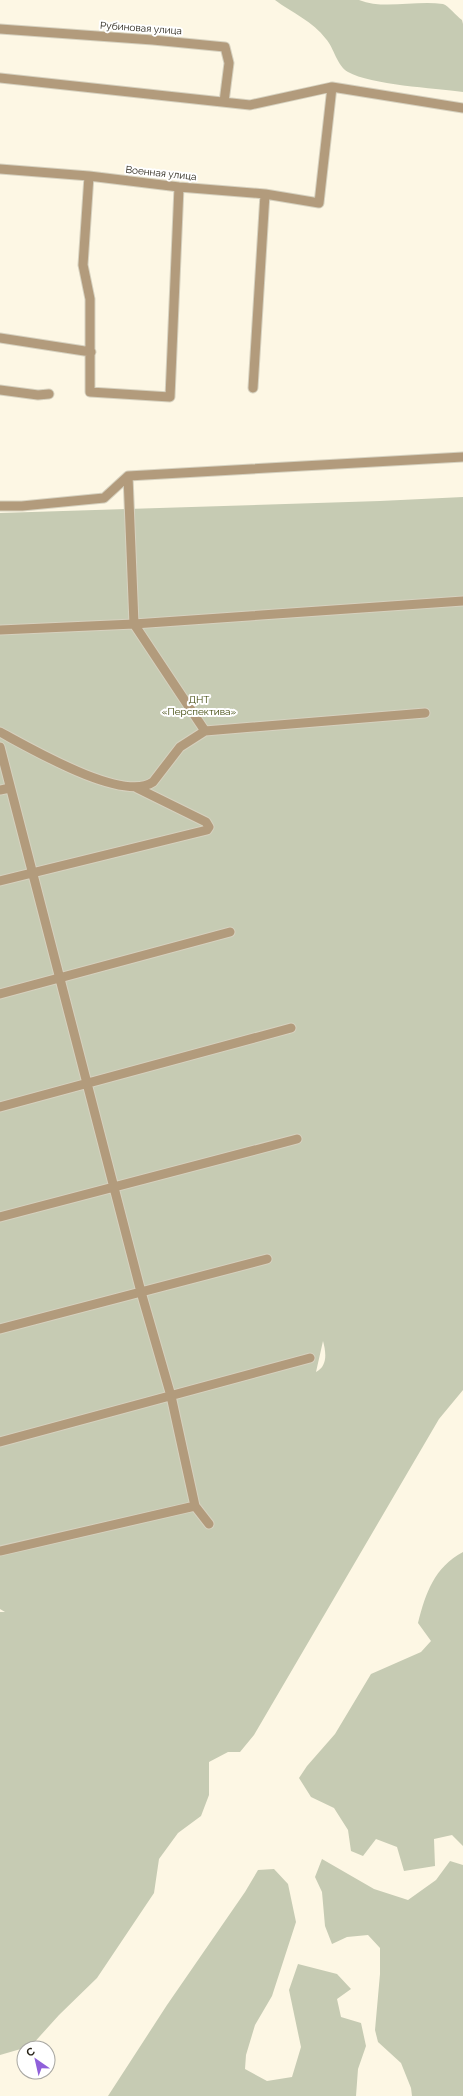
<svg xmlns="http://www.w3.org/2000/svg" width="463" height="2096" font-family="Raleway,sans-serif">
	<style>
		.green { fill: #c6cbb3; fill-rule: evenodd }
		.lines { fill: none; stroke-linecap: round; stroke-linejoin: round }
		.minor-casing { stroke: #d6d1bf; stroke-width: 11 }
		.minor { stroke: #b29b7c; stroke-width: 9 }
		.labels { text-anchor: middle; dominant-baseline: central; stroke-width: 4; stroke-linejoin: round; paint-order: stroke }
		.street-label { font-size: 10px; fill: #262216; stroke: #fff }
		.park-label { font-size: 10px; fill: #40490c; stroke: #fff }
	</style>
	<rect width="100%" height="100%" fill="#fdf7e4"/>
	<path class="green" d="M 275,0 L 359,0 C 384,10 415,0 443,4 C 449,6 456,16 462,20 L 463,24 L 463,92 C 434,88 371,85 348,72 C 337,66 334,48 326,39 C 313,21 292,13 275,0 Z
		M 463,497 L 463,1390 L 439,1419 L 254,1735 L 240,1752 L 228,1752 L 209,1762 L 209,1795 L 201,1816 L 178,1833 L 159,1859 L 154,1893 L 97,1978 L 59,2015 L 31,2046 L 0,2055 L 0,1612 L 5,1612 L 0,1609 L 0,513 L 380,501 ZM 323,1341 C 326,1352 328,1366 316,1372 Z
		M 463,1552 L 463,1846 L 452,1835 L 434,1839 L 435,1866 L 404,1871 L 397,1847 L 376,1839 L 363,1856 L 351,1851 L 348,1830 L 334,1808 L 311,1797 L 299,1778 L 307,1766 L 335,1734 L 371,1674 L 421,1652 L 431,1641 L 418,1623 C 426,1592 434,1568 463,1552 Z
		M 322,1859 L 374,1889 L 408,1900 L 436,1880 L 450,1861 L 463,1865 L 463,2096 L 412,2096 L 411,2088 L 401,2063 L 378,2042 L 375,2030 L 380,1974 L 380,1948 L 368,1935 L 347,1937 L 332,1944 L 325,1926 L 322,1892 L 315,1877 Z
		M 274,1869 L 288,1884 L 296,1922 L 272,1996 L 255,2025 L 246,2055 L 245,2069 L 267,2081 L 292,2077 L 301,2047 L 289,1990 L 298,1964 L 337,1974 L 351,1989 L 337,1999 L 341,2017 L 361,2023 L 366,2046 L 358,2069 L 356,2096 L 108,2096 L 167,2005 L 245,1892 L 258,1870 Z"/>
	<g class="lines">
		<defs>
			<path id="minor" d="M 0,29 L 153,40 L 225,47 L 229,63 L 224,102
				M 0,78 L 250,105 L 332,87 L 463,108
				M 0,169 L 89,176 L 179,187 L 265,194 L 319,203 L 332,87
				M 89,176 L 83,265 L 90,299 L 90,392 L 170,397 L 179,187
				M 0,338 L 91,352
				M 253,388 L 265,194
				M 0,390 L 38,395 L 49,394
				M 128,476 L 134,624 L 205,731
				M 0,506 L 22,506 L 104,498 L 128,476 L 463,457
				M 0,630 L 134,624 L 463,601
				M 0,732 C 30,748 123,803 153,782 L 180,747 L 205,731 L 425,713
				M 0,747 L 141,1292 L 171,1396 L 195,1506 L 209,1524
				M 0,790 L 10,788
				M 0,881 L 207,830 L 209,827 L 206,822 L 137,788
				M 0,994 L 230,932
				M 0,1107 L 291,1028
				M 0,1217 L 297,1139
				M 0,1329 L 267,1259
				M 0,1442 L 310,1358
				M 0,1551 L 195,1506"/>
		</defs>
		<use href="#minor" class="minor-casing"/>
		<use href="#minor" class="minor"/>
	</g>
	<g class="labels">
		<g class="street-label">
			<text transform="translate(141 28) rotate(4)">Рубиновая улица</text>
			<text transform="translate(161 173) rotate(6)">Военная улица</text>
		</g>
		<g class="park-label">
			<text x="199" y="699">ДНТ<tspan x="199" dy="12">«Перспектива»</tspan></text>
		</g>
	</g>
	<g transform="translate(36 2060) rotate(326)"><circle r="19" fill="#ffffff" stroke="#a8a7a2"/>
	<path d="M0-3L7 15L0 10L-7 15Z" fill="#9060da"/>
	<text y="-6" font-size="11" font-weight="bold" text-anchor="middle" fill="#262216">С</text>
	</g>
</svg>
